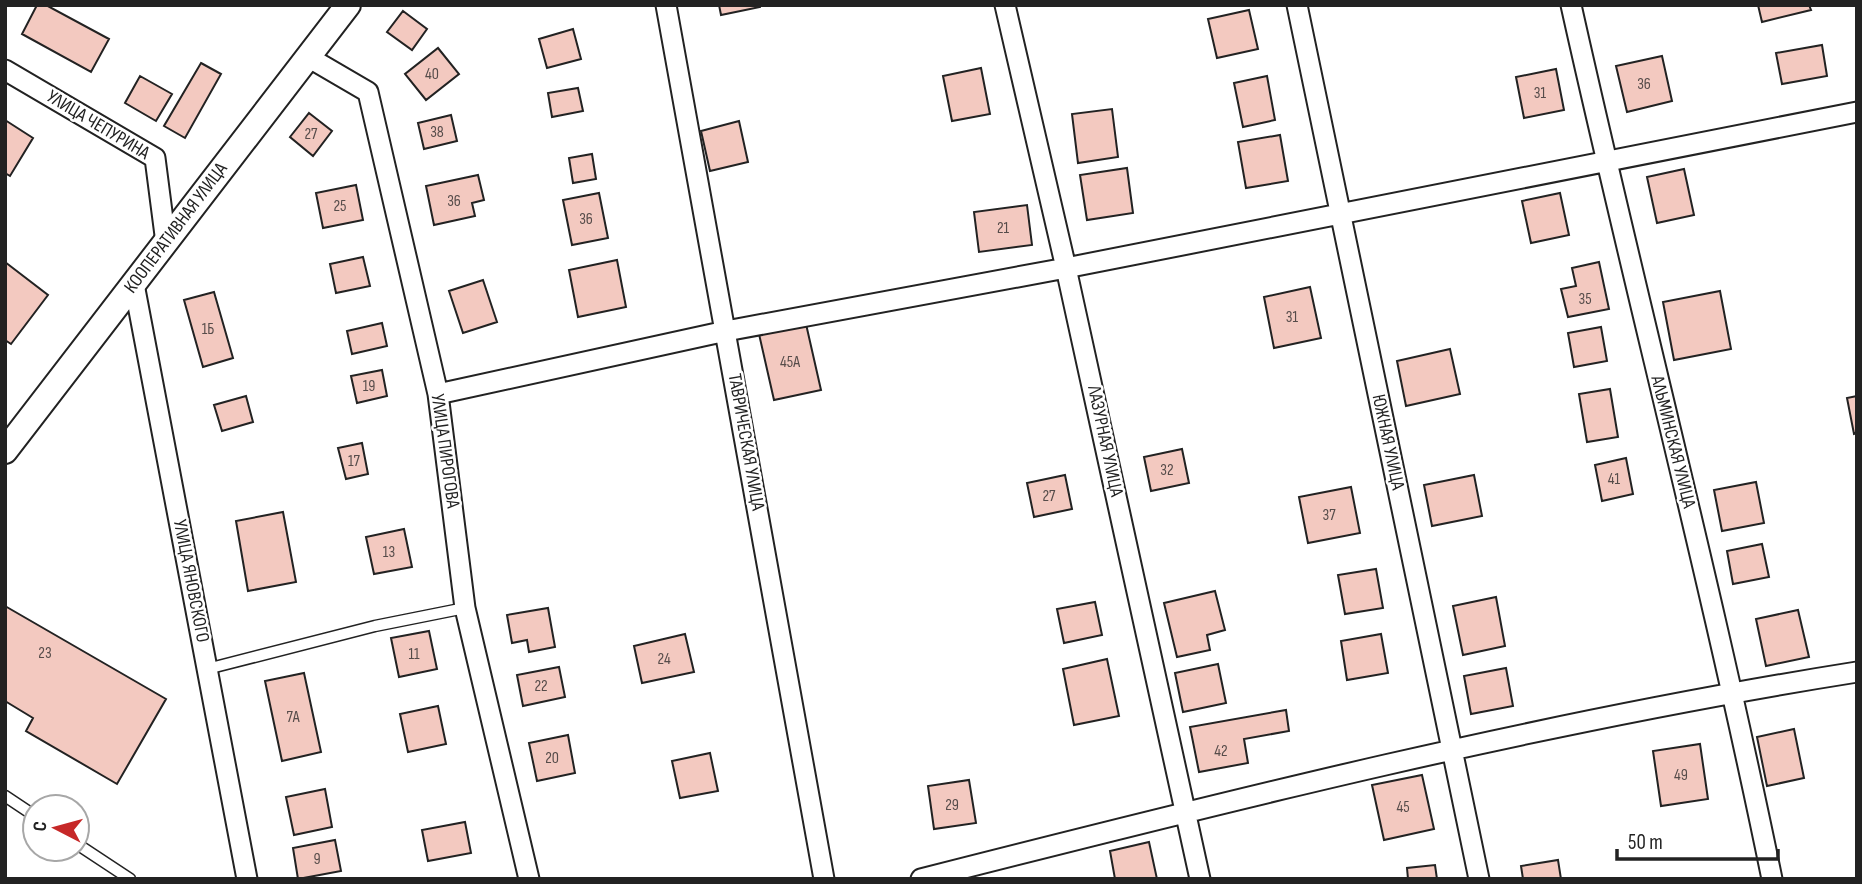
<svg xmlns="http://www.w3.org/2000/svg" width="1862" height="884" font-family="'Sofia Sans Condensed',sans-serif">
	<style>
		.building { fill: #f3c9c0; stroke: #222; stroke-width: 2 }
		.lines { fill: none; stroke-linecap: round; stroke-linejoin: round }
		.service-casing { stroke: #222; stroke-width: 13 }
		.minor-casing { stroke: #222; stroke-width: 23 }
		.tertiary-casing { stroke: #222; stroke-width: 28 }
		.service { stroke: #fff; stroke-width: 10 }
		.minor { stroke: #fff; stroke-width: 19 }
		.tertiary { stroke: #fff; stroke-width: 24 }
		.labels { text-anchor: middle; dominant-baseline: central; stroke-width: 5; stroke-linejoin: round; paint-order: stroke }
		.number-label { font-size: 16px; fill: #564c4a }
		.street-label { font-size: 19px; fill: #222; stroke: #fff }
	</style>
	<rect width="100%" height="100%" fill="#fff"/>
	<path class="building" d="M 37,5 L 46,5 L 109,39 L 91,72 L 22,34 Z
		M 719,5 L 760,5 L 760,7 L 721,15 Z
		M 1758,5 L 1809,5 L 1811,10 L 1762,22 Z
		M 1249,10 L 1258,49 L 1217,58 L 1208,19 Z
		M 403,11 L 427,29 L 412,50 L 387,32 Z
		M 573,29 L 581,59 L 547,68 L 539,39 Z
		M 1822,45 L 1827,76 L 1782,84 L 1776,53 Z
		M 438,48 L 459,74 L 426,100 L 405,74 Z
		M 1662,56 L 1672,101 L 1627,112 L 1616,66 Z
		M 201,63 L 221,74 L 185,138 L 164,126 Z
		M 981,68 L 990,114 L 952,121 L 943,76 Z
		M 1556,69 L 1564,110 L 1524,118 L 1516,77 Z
		M 140,76 L 172,94 L 156,121 L 125,103 Z
		M 1267,76 L 1275,120 L 1243,127 L 1234,83 Z
		M 578,88 L 583,111 L 552,117 L 548,93 Z
		M 1112,109 L 1118,157 L 1078,163 L 1072,114 Z
		M 309,113 L 332,131 L 313,156 L 290,137 Z
		M 451,115 L 457,141 L 424,149 L 418,123 Z
		M 5,120 L 33,138 L 10,176 L 5,173 Z
		M 739,121 L 748,162 L 710,171 L 701,131 Z
		M 1280,135 L 1288,181 L 1246,188 L 1238,142 Z
		M 592,154 L 596,179 L 573,183 L 569,158 Z
		M 1127,168 L 1133,213 L 1087,220 L 1080,175 Z
		M 1684,169 L 1694,215 L 1657,223 L 1647,177 Z
		M 478,175 L 484,200 L 472,203 L 475,216 L 434,225 L 426,186 Z
		M 356,185 L 363,220 L 323,228 L 316,193 Z
		M 599,193 L 608,238 L 572,245 L 563,200 Z
		M 1560,193 L 1569,235 L 1531,243 L 1522,201 Z
		M 1027,205 L 1032,245 L 979,252 L 974,212 Z
		M 363,257 L 370,286 L 336,293 L 330,264 Z
		M 617,260 L 626,307 L 578,317 L 569,270 Z
		M 5,262 L 48,295 L 11,344 L 5,340 Z
		M 1599,262 L 1609,309 L 1568,317 L 1561,289 L 1576,286 L 1572,268 Z
		M 483,280 L 497,322 L 463,333 L 449,291 Z
		M 1310,287 L 1321,338 L 1274,348 L 1264,297 Z
		M 1720,291 L 1731,349 L 1674,360 L 1663,302 Z
		M 214,292 L 233,358 L 203,367 L 184,300 Z
		M 382,323 L 387,346 L 352,354 L 347,331 Z
		M 806,324 L 821,390 L 774,400 L 759,334 Z
		M 1601,327 L 1607,361 L 1574,367 L 1568,333 Z
		M 1450,349 L 1460,394 L 1406,406 L 1397,361 Z
		M 382,370 L 387,396 L 357,403 L 351,376 Z
		M 1610,389 L 1618,437 L 1587,442 L 1579,394 Z
		M 246,396 L 253,422 L 222,431 L 214,405 Z
		M 1857,396 L 1857,433 L 1854,434 L 1847,398 Z
		M 362,443 L 368,474 L 346,479 L 338,448 Z
		M 1182,449 L 1189,483 L 1151,491 L 1144,457 Z
		M 1626,458 L 1633,494 L 1602,501 L 1595,465 Z
		M 1065,475 L 1072,509 L 1034,517 L 1027,483 Z
		M 1474,475 L 1482,516 L 1432,526 L 1424,485 Z
		M 1756,482 L 1764,523 L 1722,531 L 1714,490 Z
		M 1351,487 L 1360,533 L 1308,543 L 1299,497 Z
		M 283,512 L 296,582 L 248,591 L 236,521 Z
		M 404,529 L 412,567 L 374,574 L 366,537 Z
		M 1762,544 L 1769,577 L 1733,584 L 1727,551 Z
		M 1376,569 L 1383,608 L 1345,614 L 1338,575 Z
		M 1215,591 L 1225,630 L 1207,635 L 1210,650 L 1177,657 L 1164,603 Z
		M 1496,597 L 1505,646 L 1463,655 L 1453,606 Z
		M 1095,602 L 1102,635 L 1064,643 L 1057,609 Z
		M 5,606 L 166,699 L 117,784 L 26,731 L 33,718 L 5,701 Z
		M 548,608 L 555,647 L 529,652 L 527,640 L 512,643 L 507,615 Z
		M 1798,610 L 1809,657 L 1766,666 L 1756,619 Z
		M 429,631 L 437,669 L 399,677 L 391,638 Z
		M 685,634 L 694,672 L 642,683 L 634,646 Z
		M 1381,634 L 1388,673 L 1347,680 L 1341,641 Z
		M 1107,659 L 1119,716 L 1074,725 L 1063,669 Z
		M 1218,664 L 1226,703 L 1183,712 L 1175,673 Z
		M 559,667 L 565,697 L 523,706 L 517,675 Z
		M 1506,668 L 1513,706 L 1471,714 L 1464,676 Z
		M 304,673 L 321,752 L 282,761 L 265,681 Z
		M 438,706 L 446,744 L 408,752 L 400,714 Z
		M 1286,710 L 1289,731 L 1244,739 L 1248,763 L 1199,772 L 1190,727 Z
		M 1794,729 L 1804,778 L 1767,786 L 1757,737 Z
		M 568,735 L 575,773 L 537,781 L 529,743 Z
		M 1700,744 L 1708,799 L 1661,806 L 1653,751 Z
		M 710,753 L 718,791 L 680,798 L 672,761 Z
		M 1422,775 L 1434,829 L 1384,840 L 1372,785 Z
		M 969,780 L 976,823 L 934,829 L 928,786 Z
		M 325,789 L 332,827 L 294,835 L 286,797 Z
		M 465,822 L 471,853 L 428,861 L 422,830 Z
		M 335,840 L 341,871 L 298,879 L 293,848 Z
		M 1149,842 L 1157,879 L 1115,879 L 1110,851 Z
		M 1558,860 L 1561,879 L 1523,879 L 1521,866 Z
		M 1435,865 L 1437,879 L 1408,879 L 1407,868 Z"/>
	<g class="lines">
		<defs>
			<path id="service" d="M 207,669 L 375,626 L 465,608
				M 5,796 L 35,816
				M 77,844 L 130,879"/>
			<path id="minor" d="M 666,5 L 824,879
				M 1005,5 L 1066,268 L 1200,879
				M 1297,5 L 1479,879
				M 1571,5 C 1636,297 1712,586 1772,879
				M 308,57 L 368,92 L 438,394 L 465,608 L 529,879
				M 5,70 L 155,158 L 166,243
				M 134,284 L 247,879
				M 438,394 L 726,331 L 1066,268 L 1857,112
				M 921,879 C 1231,800 1541,722 1857,672"/>
			<path id="tertiary" d="M 5,451 L 348,5"/>
		</defs>
		<use href="#service" class="service-casing"/>
		<use href="#minor" class="minor-casing"/>
		<use href="#tertiary" class="tertiary-casing"/>
		<use href="#service" class="service"/>
		<use href="#minor" class="minor"/>
		<use href="#tertiary" class="tertiary"/>
	</g>
	<g class="labels">
		<g class="number-label">
			<text x="432" y="74">40</text>
			<text x="1644" y="84">36</text>
			<text x="1540" y="93">31</text>
			<text x="437" y="132">38</text>
			<text x="311" y="134">27</text>
			<text x="454" y="201">36</text>
			<text x="340" y="206">25</text>
			<text x="586" y="219">36</text>
			<text x="1003" y="228">21</text>
			<text x="1585" y="299">35</text>
			<text x="1292" y="317">31</text>
			<text x="208" y="329">1Б</text>
			<text x="790" y="362">45А</text>
			<text x="369" y="386">19</text>
			<text x="354" y="461">17</text>
			<text x="1167" y="470">32</text>
			<text x="1614" y="479">41</text>
			<text x="1049" y="496">27</text>
			<text x="1329" y="515">37</text>
			<text x="389" y="552">13</text>
			<text x="45" y="653">23</text>
			<text x="414" y="654">11</text>
			<text x="664" y="659">24</text>
			<text x="541" y="686">22</text>
			<text x="293" y="717">7А</text>
			<text x="1221" y="751">42</text>
			<text x="552" y="758">20</text>
			<text x="1681" y="775">49</text>
			<text x="952" y="805">29</text>
			<text x="1403" y="807">45</text>
			<text x="317" y="859">9</text>
		</g>
		<g class="street-label">
			<text transform="translate(98 125) rotate(31)">УЛИЦА ЧЕПУРИНА</text>
			<text transform="translate(176 228) rotate(-53)">КООПЕРАТИВНАЯ УЛИЦА</text>
			<text transform="translate(1105 441) rotate(78)">ЛАЗУРНАЯ УЛИЦА</text>
			<text transform="translate(746 442) rotate(80)">ТАВРИЧЕСКАЯ УЛИЦА</text>
			<text transform="translate(1388 442) rotate(78)">ЮЖНАЯ УЛИЦА</text>
			<text transform="translate(1673 442) rotate(76)">АЛЬМИНСКАЯ УЛИЦА</text>
			<text transform="translate(445 451) rotate(82)">УЛИЦА ПИРОГОВА</text>
			<text transform="translate(191 581) rotate(79)">УЛИЦА ЯНОВСКОГО</text>
		</g>
	</g>
	<rect width="1862" height="884" fill="none" stroke="#222222" stroke-width="14"/>
	<g transform="translate(56 828) rotate(276)"><circle r="33" fill="#ffffff" stroke="#a7a7a7" stroke-width="2"/>
	<path d="M0-5L12 26L0 18L-12 26Z" fill="#c62828"/>
	<text y="-10" font-size="19" font-weight="bold" text-anchor="middle" fill="#222222">С</text>
	</g>
	<path d="M1617 849v10h161v-10" fill="none" stroke="#222222" stroke-width="3.5"/>
	<text x="1628" y="849" font-size="21" fill="#222222" stroke="#ffffff" stroke-width="5" paint-order="stroke">50 m</text>
</svg>
